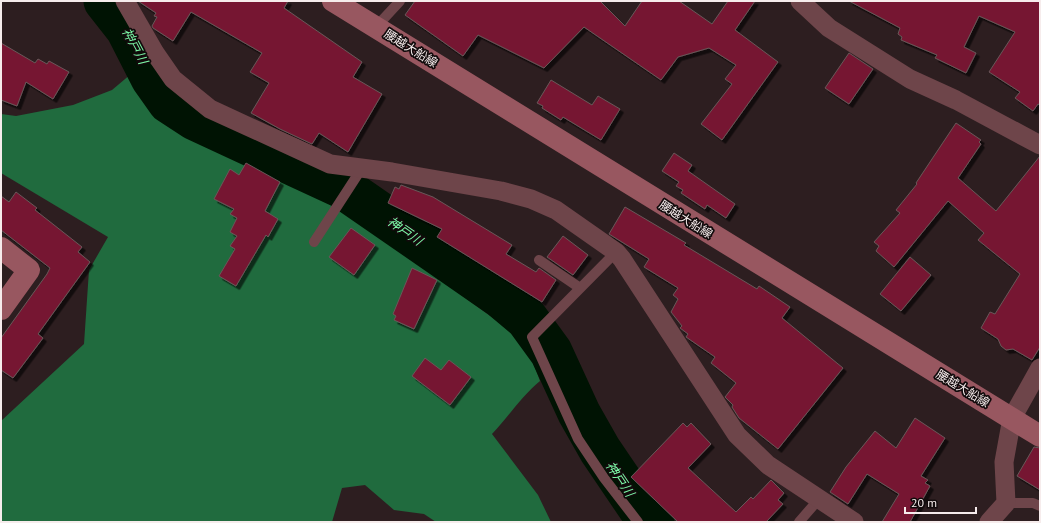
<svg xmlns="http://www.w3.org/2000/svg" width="1041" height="523" font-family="'PT Sans','Noto Sans JP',sans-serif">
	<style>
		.forest { fill: #206b3e }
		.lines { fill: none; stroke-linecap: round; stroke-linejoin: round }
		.river { stroke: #001303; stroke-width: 43 }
		.building { fill: #761730; stroke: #695759; filter: url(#shadow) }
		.lane { stroke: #6e454a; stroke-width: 10 }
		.street { stroke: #6e454a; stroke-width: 19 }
		.secondary { stroke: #985760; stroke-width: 22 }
		.labels { text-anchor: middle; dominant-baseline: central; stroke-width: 3.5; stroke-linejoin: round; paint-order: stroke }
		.street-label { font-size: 12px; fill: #f6ecec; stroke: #110a0b }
		.water-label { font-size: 13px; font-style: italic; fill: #7bf6a5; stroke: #110a0b }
	</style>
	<defs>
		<filter id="shadow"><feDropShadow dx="3.5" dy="3.5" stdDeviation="0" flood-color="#0009"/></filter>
	</defs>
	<rect width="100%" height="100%" fill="#2d1e20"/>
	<path class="forest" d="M 131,74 L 148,94 L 197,130 L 273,169 L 328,191 L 362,210 L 457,292 L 518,336 L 533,362 L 540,381 C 522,396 508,417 492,434 L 538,495 L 551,522 L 436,522 L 424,514 L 394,510 L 365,485 L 342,488 L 332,522 L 1,522 L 1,421 L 84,344 L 89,270 L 108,237 L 1,173 L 1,114 L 16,116 L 73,105 L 112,90 Z"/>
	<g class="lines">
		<path class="river" d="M 105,1 L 127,29 L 152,78 L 169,102 L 195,119 L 342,187 L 501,297 L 527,319 L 551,352 L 579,413 L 600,450 L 640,509 L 653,522"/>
	</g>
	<path class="building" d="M 138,1 L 288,1 L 284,8 L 362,62 L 353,77 L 382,94 L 348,152 L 319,133 L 312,144 L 280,129 L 251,113 L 269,83 L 250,72 L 262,53 L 191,12 L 173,41 L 153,28 L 152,26 L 157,17 L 154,16 L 156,13 Z
		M 415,1 L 600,1 L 625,26 L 642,1 L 679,1 L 712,24 L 728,1 L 755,1 L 735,30 L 778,62 L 722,140 L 701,124 L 732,84 L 725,79 L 736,65 L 709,48 L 678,57 L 661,80 L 584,27 L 544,68 L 478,35 L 463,56 L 405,15 Z
		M 849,1 L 1040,1 L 1040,105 L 1038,104 L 1033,111 L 1015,98 L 1020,92 L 989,72 L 1015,32 L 979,16 L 964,47 L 976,53 L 966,73 L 935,58 L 937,55 L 901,40 L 902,37 L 898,34 L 900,28 Z
		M 1,43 L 35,63 L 38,59 L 47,64 L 49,61 L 69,72 L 53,99 L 26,82 L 17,106 L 1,100 Z
		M 849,53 L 873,69 L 849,104 L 825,88 Z
		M 551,80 L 592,105 L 598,96 L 620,109 L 601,140 L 563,117 L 561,120 L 542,108 L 543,106 L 537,103 Z
		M 956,123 L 981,140 L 979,142 L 981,144 L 958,178 L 996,211 L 1040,156 L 1040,347 L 1032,360 L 1013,349 L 1006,350 L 1001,346 L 998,339 L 981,328 L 990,312 L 995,314 L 1020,274 L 978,240 L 984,233 L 948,201 L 894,267 L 876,251 L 879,246 L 874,242 L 900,213 L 896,210 L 917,184 L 916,183 Z
		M 674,153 L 692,165 L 688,171 L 735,204 L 726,218 L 707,205 L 705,209 L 681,193 L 683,190 L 676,186 L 679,182 L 662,171 Z
		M 246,163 L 280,182 L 265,211 L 278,219 L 268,237 L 266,235 L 236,286 L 219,276 L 235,249 L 230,246 L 237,236 L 230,232 L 237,218 L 230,214 L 234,209 L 214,199 L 230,169 L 239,175 Z
		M 401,185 L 433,197 L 512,245 L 506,254 L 536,272 L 539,268 L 556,280 L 542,302 L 437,237 L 442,229 L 388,203 L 395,187 L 399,189 Z
		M 16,192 L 37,208 L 35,210 L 82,247 L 78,252 L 90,262 L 38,334 L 43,338 L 13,378 L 1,370 L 1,338 L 47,274 L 50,268 L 1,230 L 1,196 L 9,202 Z
		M 625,207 L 686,243 L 684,245 L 757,289 L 759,286 L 790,307 L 782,318 L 843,368 L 778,449 L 739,418 L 732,407 L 733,405 L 725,397 L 736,383 L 711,363 L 715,357 L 686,337 L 688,334 L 680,328 L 682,326 L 671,312 L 678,299 L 673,295 L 678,288 L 644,267 L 649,259 L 609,234 Z
		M 351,228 L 375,245 L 354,275 L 329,257 Z
		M 563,236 L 588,255 L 573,275 L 547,257 Z
		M 910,257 L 931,275 L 901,311 L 880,294 Z
		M 412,268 L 437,280 L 414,329 L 394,320 L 396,316 L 393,314 Z
		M 425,358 L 441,370 L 449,360 L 471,377 L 450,405 L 412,376 Z
		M 915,418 L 945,438 L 921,476 L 928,480 L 925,483 L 930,486 L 910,522 L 882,522 L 899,494 L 867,474 L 848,504 L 830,492 L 846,467 L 875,431 L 896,448 Z
		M 683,423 L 687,427 L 691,423 L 711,444 L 688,468 L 736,512 L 751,497 L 753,499 L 771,480 L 784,493 L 778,500 L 783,504 L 766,522 L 678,522 L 631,477 Z
		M 1034,447 L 1040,448 L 1040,490 L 1017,476 Z"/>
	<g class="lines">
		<path class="lane" d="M 376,27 L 400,1
			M 314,242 L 362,168
			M 616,252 L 532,337 L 578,439 L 604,478 L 638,522
			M 539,260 L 580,288
			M 1006,503 L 1033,503 L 1040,506
			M 799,522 L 819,499"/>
		<path class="street" d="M 125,1 L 155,53 L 173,79 L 210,109 L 330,164 L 392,172 L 501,191 L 531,199 L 556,210 L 616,252 L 622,259 L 737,435 L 768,465 L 854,522
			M 800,1 L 829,28 L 910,79 L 956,100 L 1040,145
			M 989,522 L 1006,503 L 1004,462 L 1012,418 L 1040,368"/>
		<path class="secondary" d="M 333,1 L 1040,436
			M 1,248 L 29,270 L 1,309"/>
	</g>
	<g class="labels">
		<g class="street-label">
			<text transform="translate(411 48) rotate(32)">腰越大船線</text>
			<text transform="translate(686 219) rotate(32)">腰越大船線</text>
			<text transform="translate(963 388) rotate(31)">腰越大船線</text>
		</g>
		<g class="water-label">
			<text transform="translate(135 46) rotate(62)">神戸川</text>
			<text transform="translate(405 231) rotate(35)">神戸川</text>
			<text transform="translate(620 479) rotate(56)">神戸川</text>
		</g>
	</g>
	<rect width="1041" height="523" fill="none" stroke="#f6ecec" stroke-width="4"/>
	<path d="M905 507v6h71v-6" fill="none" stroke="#f6ecec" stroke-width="2"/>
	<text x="911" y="507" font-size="12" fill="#f6ecec" stroke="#110a0b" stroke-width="3" paint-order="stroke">20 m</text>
</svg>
